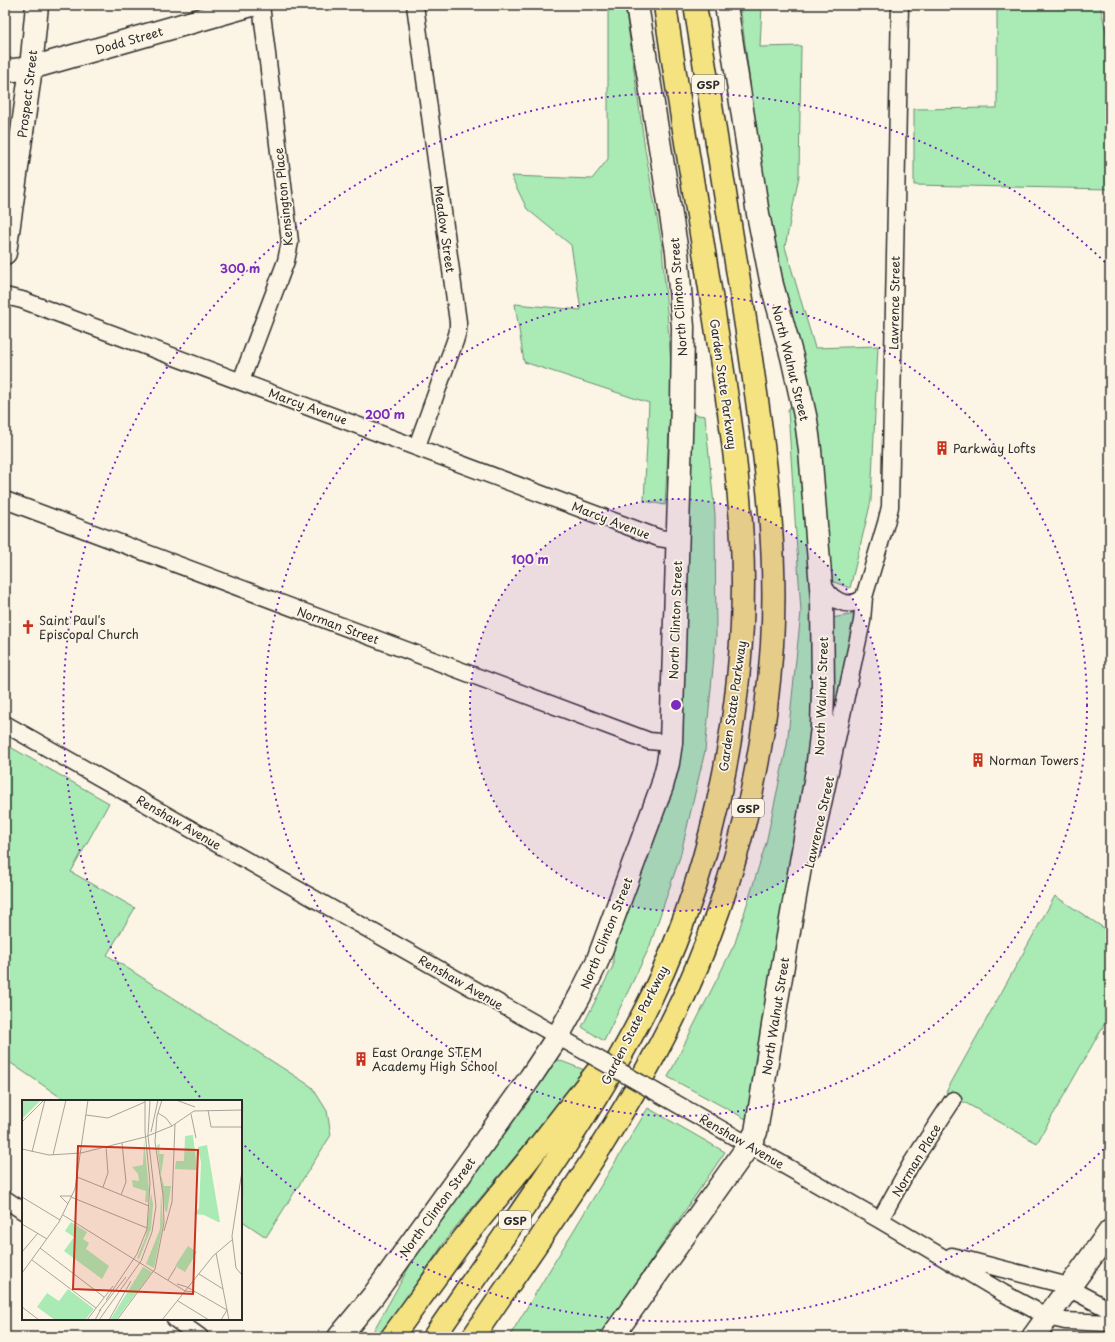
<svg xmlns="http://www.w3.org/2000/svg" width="1115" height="1342" font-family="'Playpen Sans',sans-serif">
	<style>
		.green { fill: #aaebb5; stroke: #6a8b70 }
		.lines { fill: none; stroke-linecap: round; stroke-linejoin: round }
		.street-casing { stroke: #2b2b2b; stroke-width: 19 }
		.secondary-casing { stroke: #2b2b2b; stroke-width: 25 }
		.highway-casing { stroke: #2b2b2b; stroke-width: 25 }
		.street { stroke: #fcf5e5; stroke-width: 16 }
		.secondary { stroke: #fcf5e5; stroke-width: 22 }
		.highway { stroke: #f5e382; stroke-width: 22 }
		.street-bridge-casing { stroke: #2b2b2b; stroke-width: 19; stroke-linecap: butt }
		.street-bridge { stroke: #fcf5e5; stroke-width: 16 }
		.ring { fill: none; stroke: #7b2cbf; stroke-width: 2; stroke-dasharray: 2 4 }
		.labels { text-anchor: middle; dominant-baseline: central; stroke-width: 3.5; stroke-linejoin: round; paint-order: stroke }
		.shield { fill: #fcf5e5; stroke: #6a6863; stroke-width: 1 }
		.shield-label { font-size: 11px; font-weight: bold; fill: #2b2b2b }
		.street-label { font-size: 12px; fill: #2b2b2b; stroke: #fcf5e5 }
		.poi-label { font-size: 12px; fill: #2b2b2b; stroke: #fcf5e5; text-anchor: start }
		.inset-road { fill: none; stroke: #a8a49b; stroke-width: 1 }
		.view { fill: #c8321e; fill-opacity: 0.15; stroke: #c8321e; stroke-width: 2 }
		.inset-edge { fill: none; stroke: #2b2b2b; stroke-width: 2 }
		.centre { fill: #7b2cbf; stroke: #fcf5e5; stroke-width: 2 }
		.ring-label { font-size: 12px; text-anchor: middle; font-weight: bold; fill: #7b2cbf; stroke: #fcf5e5; stroke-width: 3.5; stroke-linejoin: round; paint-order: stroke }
	</style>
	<rect width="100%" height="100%" fill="#fcf5e5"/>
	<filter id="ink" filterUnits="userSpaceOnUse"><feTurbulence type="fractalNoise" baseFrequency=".025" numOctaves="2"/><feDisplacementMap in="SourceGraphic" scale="8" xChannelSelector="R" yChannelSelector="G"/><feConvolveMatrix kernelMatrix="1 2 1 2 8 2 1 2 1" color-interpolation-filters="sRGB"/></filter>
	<g filter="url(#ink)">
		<path class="green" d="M 608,5 L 625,5 L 645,149 L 662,246 L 672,377 L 665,505 L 644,501 L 649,403 L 524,362 L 515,304 L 581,310 L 571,245 L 527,209 L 511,176 L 592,179 L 608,159 Z
			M 740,5 L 762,5 L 760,47 L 801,46 L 799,176 L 785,247 L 815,348 L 878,346 L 871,501 L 850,588 L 831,581 L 825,496 L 806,368 L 768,222 Z
			M 997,5 L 1100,5 L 1110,49 L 1110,189 L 914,185 L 914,109 L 997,108 Z
			M 796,398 L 808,525 L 816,698 L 806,803 L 746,1119 L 668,1077 L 735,943 L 766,843 L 787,745 L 801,612 L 788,410 Z
			M 692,414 L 705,416 L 715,515 L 716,636 L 705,751 L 680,857 L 649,948 L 604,1041 L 582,1027 L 613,966 L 613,946 L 661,820 Z
			M 856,614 L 830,743 L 831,618 Z
			M 5,744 L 109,803 L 71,872 L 135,908 L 107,955 L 312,1087 L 327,1111 L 331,1135 L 266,1237 L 241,1220 L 241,1101 L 66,1101 L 5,1059 Z
			M 1055,896 L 1110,932 L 1110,1014 L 1037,1143 L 946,1092 Z
			M 553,1058 L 587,1071 L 450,1234 L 380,1337 L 370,1337 L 422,1244 Z
			M 648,1108 L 725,1152 L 599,1337 L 509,1337 Z"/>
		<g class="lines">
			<defs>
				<path id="street" d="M 415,5 L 458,322 L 458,331 L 455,341 L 417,446
					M 5,296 L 22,300 L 659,538 L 678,541
					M 241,381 L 286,261 L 290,242 L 261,5
					M 5,500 L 649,741 L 671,743
					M 822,581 C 827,598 848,612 864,597
					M 5,724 L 591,1055
					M 813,851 L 862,621 L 864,597 L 886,523 L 890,507 L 900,5
					M 663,1096 L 880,1220 L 1003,1293 L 1048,1317 L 1065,1321 L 1110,1323
					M 5,1199 L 23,1211
					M 880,1220 L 911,1164 L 953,1100
					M 952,1256 L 1061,1284 L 1110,1310
					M 175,1319 L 200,1337"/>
				<path id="secondary" d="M 5,71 L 31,68 L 252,5
					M 5,253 L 31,68 L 37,5
					M 339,1337 L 373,1296 L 530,1078 L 558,1036 L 581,994 L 597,962 L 662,786 L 668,763 L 671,743 L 682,404 L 683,327 L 677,252 L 637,5
					M 612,1337 L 749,1145 L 756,1132 L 777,1000 L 817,770 L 822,727 L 823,690 L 822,599 L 810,450 L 806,420 L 792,357 L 772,285 L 758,214 L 726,5
					M 1033,1337 L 1110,1231"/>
				<path id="highway" d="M 392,1337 L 464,1238 L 525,1164 L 596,1073
					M 434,1337 C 510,1226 593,1117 652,996 C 717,860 749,690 742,540 C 738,464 726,389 714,314 C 698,211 679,108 665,5
					M 473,1337 C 548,1226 629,1116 685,994 C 735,884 764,765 772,645 C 779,531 760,418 743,306 C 727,206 711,105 695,5"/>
			</defs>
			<use href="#street" class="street-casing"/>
			<use href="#secondary" class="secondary-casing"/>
			<use href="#highway" class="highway-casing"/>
			<use href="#street" class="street"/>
			<use href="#secondary" class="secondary"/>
			<use href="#highway" class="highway"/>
			<defs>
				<path id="street-bridge" d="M 591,1055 L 663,1096"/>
			</defs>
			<use href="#street-bridge" class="street-bridge-casing"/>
			<use href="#street-bridge" class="street-bridge"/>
		</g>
	</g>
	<circle cx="676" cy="705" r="206" fill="#7b2cbf" fill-opacity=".12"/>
	<g class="ring">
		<circle cx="676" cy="705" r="206"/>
		<circle cx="676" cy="705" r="411"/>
		<path d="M1108 1145A617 617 0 0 1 244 1145M200 1097A617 617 0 0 1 1108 265"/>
	</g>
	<defs>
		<symbol id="building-bare" viewBox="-9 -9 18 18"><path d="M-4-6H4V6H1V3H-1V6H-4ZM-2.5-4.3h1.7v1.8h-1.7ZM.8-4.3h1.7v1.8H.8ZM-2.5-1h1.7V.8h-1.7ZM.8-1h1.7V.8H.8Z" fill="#c8321e" stroke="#fcf5e5" stroke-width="2.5" paint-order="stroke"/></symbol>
		<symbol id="church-bare" viewBox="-9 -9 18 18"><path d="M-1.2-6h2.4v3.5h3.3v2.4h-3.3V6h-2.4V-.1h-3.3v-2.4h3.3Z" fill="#c8321e" stroke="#fcf5e5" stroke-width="2.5" paint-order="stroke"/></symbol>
	</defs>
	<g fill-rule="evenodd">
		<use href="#building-bare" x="932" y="438" width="20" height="20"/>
		<use href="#church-bare" x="18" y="617" width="20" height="20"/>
		<use href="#building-bare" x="968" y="750" width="20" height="20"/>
		<use href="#building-bare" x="351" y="1049" width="20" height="20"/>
	</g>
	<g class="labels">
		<g class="shield">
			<rect x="692" y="75" width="32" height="18" rx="3"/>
			<rect x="732" y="799" width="32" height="18" rx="3"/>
			<rect x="499" y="1211" width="32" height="18" rx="3"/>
		</g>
		<g class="shield-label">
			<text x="708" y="84">GSP</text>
			<text x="748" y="808">GSP</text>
			<text x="515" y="1220">GSP</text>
		</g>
		<g class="street-label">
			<text transform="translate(129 40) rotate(-16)">Dodd Street</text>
			<text transform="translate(27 94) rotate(-83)">Prospect Street</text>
			<text transform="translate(283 197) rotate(-96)">Kensington Place</text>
			<text transform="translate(445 229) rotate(82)">Meadow Street</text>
			<text transform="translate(678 297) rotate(-94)">North Clinton Street</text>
			<text transform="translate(894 303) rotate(-89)">Lawrence Street</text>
			<text transform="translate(791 363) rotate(76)">North Walnut Street</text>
			<text transform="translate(724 384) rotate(82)">Garden State Parkway</text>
			<text transform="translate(308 406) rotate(20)">Marcy Avenue</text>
			<text transform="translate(611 520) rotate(21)">Marcy Avenue</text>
			<text transform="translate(675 620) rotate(-88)">North Clinton Street</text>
			<text transform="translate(338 625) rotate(20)">Norman Street</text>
			<text transform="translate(821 696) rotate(-88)">North Walnut Street</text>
			<text transform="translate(732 706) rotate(-82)">Garden State Parkway</text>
			<text transform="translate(179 822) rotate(30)">Renshaw Avenue</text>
			<text transform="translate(819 822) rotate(-77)">Lawrence Street</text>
			<text transform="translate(606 933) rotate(-68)">North Clinton Street</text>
			<text transform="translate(461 982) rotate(30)">Renshaw Avenue</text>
			<text transform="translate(775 1016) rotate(-81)">North Walnut Street</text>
			<text transform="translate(634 1025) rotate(-63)">Garden State Parkway</text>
			<text transform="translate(742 1141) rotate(30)">Renshaw Avenue</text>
			<text transform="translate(916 1160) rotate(-59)">Norman Place</text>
			<text transform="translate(437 1207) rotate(-54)">North Clinton Street</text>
		</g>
		<g class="poi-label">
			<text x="953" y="448">Parkway Lofts</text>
			<text x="39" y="620">Saint Paul's<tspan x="39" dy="14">Episcopal Church</tspan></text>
			<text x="989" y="760">Norman Towers</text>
			<text x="372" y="1052">East Orange STEM<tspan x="372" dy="14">Academy High School</tspan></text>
		</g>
	</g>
	<g transform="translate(22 1100)">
		<rect width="220" height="220" fill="#fcf5e5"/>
		<path d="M 0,0 L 19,0 L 0,19 ZM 171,35 L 175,70 L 153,69 L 154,61 L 162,61 L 163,36 ZM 122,40 L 127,89 L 126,102 L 123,102 L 124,91 L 111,87 L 110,80 L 117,81 L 116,74 L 110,67 L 121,65 ZM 138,44 L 137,54 L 142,54 L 139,75 L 142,86 L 149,86 L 145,112 L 143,111 L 135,45 ZM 185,45 L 198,122 L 196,122 L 182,115 L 172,114 L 177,108 L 179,63 L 176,47 ZM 129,93 L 131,104 L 129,129 L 117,159 L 115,158 L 124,136 ZM 139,93 L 141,124 L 132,168 L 124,164 L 138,129 ZM 49,122 L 65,132 L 61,139 L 67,143 L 64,149 L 87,166 L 80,179 L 42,151 L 52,137 L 43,131 ZM 166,146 L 175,152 L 163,172 L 153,166 ZM 121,167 L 130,172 L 94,220 L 88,220 ZM 46,189 L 72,209 L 63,220 L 33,220 L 15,207 L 25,193 L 37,201 Z" fill="#aaebb5"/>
		<path class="inset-road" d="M 154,0 L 173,7M 186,10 L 189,27 L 220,27M 172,11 L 220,10M 136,13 L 144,18 L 150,26M 169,14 L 174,38M 64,15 L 86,18 L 123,2M 0,22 L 22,0M 129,32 L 136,0M 0,49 L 27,55 L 59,53 L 123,37 L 150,26 L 172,11M 10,52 L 23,0M 31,55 L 44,0M 220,71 L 210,136 L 214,168 L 220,175M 55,77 L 127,106M 81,87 L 86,73 L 84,47M 99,95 L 104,82 L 100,43M 0,97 L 38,120M 49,97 L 125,128M 46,104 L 38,96 L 50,96M 41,115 L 163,191 L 173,192M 0,124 L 25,139M 142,131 L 150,102 L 153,24M 18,148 L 82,197M 0,152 L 16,133M 194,153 L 207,220M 10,160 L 74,208M 0,173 L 37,122 L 53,89 L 66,0M 177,174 L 201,189M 146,180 L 154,167M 155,184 L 165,187 L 205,210 L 199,220M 84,200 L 115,154 L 125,129 L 128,83 L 123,31 L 123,0M 156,201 L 187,220M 0,207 L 17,220M 77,211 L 104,177M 65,220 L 91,186M 73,220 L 79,209M 77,220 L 119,161 L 130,132 L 134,106 L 126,36 L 128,0M 87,220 L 109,181M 95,220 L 133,169 L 142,123 L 141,95 L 133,42 L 135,16 L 140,0M 140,220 L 191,156 L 211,139"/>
		<path class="view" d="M 56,46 L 176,50 L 171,194 L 51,189 Z"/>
		<rect width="220" height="220" class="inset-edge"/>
	</g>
	<circle cx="676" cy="705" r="6" class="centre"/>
	<g class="ring-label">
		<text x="240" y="273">300 m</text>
		<text x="385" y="419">200 m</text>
		<text x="530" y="564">100 m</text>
	</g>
	<rect width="1115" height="1342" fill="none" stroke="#fcf5e5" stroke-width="20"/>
	<rect x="10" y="10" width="1095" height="1322" fill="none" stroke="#2b2b2b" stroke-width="1.5" filter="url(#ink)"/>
</svg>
